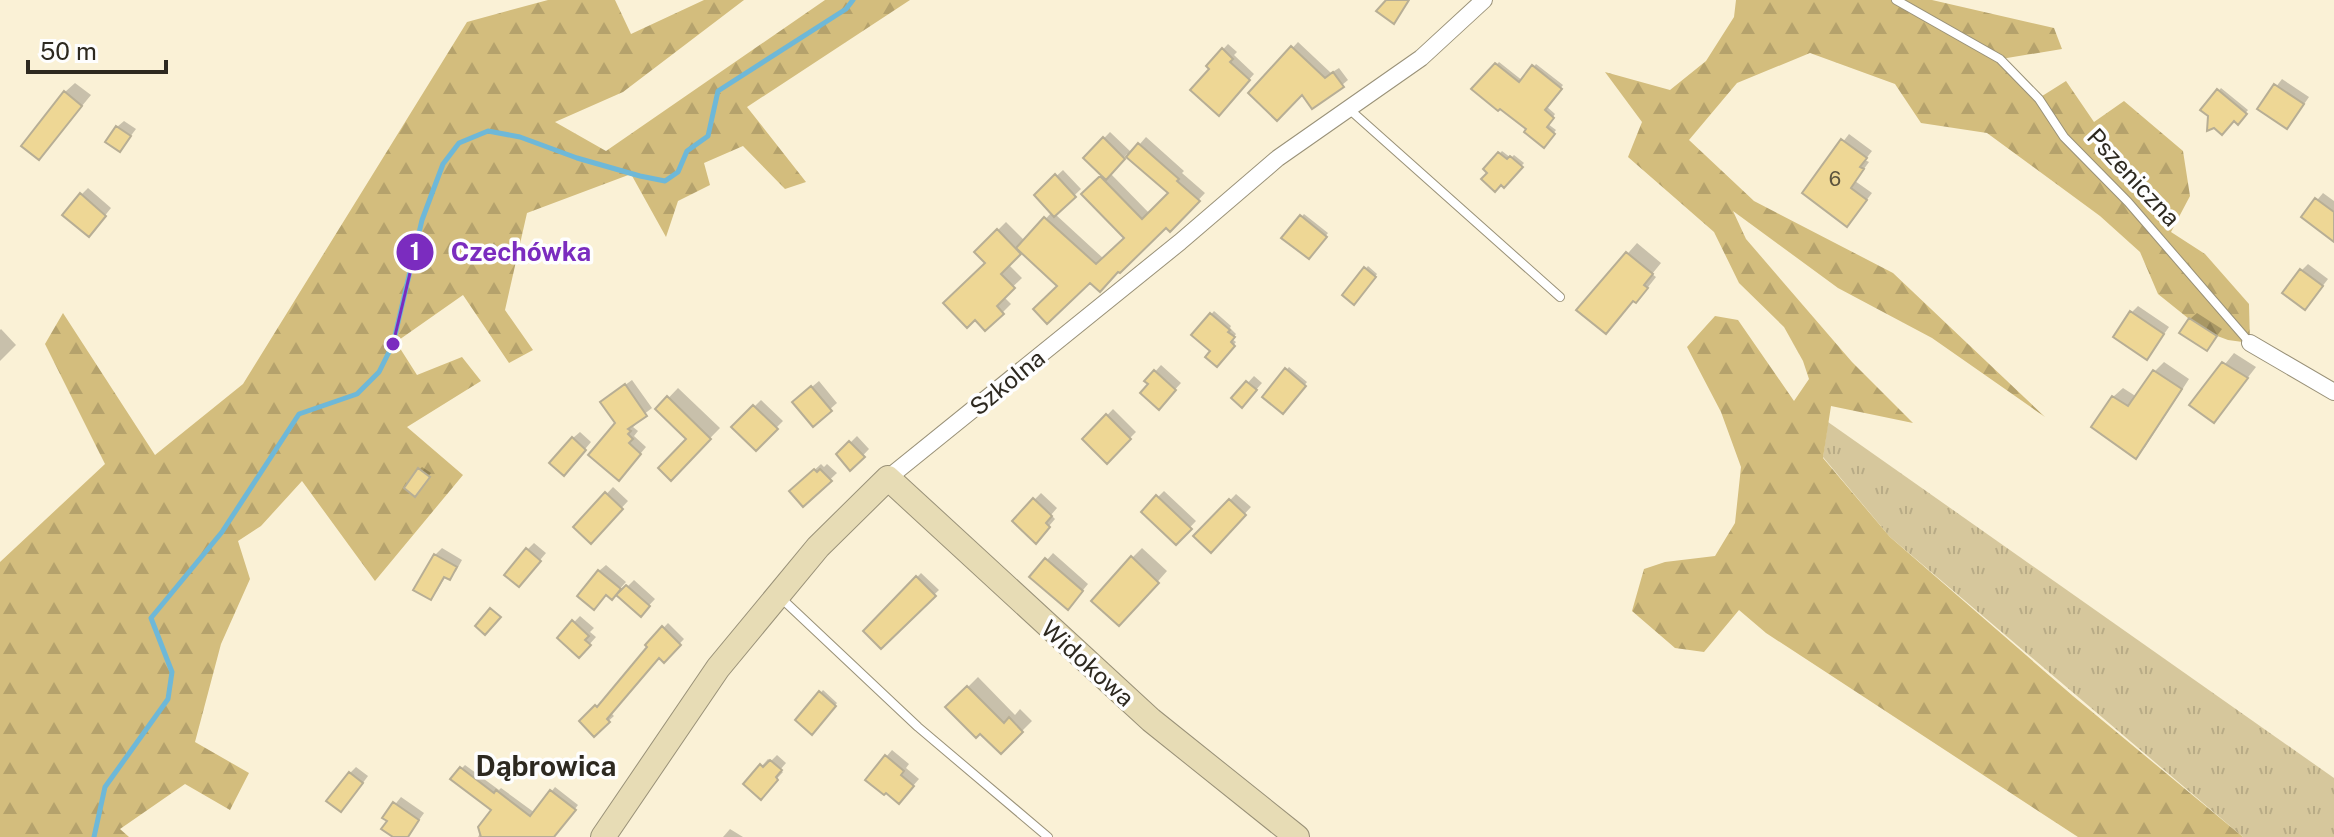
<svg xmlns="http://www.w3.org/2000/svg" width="2334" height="837" font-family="'Public Sans',sans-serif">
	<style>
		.grass { fill: url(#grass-tufts) }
		.forest { fill: url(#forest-firs) }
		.shadow { fill: #0003; fill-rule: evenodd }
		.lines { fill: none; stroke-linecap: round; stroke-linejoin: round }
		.stream { stroke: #6eb8d8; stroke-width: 5 }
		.building { fill: #eed795; stroke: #b7ae95; stroke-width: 2 }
		.lane-casing { stroke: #999178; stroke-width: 10 }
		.street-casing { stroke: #999178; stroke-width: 18 }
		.secondary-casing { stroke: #999178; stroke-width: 26 }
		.lane { stroke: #fff; stroke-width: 8 }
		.street { stroke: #fff; stroke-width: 16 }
		.secondary { stroke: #e7dcb5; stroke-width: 24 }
		.labels { text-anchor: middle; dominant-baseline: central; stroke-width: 7; stroke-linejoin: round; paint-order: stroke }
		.number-label { font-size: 20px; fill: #5d543d }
		.street-label { font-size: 24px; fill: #2d2920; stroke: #fefefe }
		.quarter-label { font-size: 28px; font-weight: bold; fill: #2d2920; stroke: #fefefe }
		.leader { fill: none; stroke: #7b2cbf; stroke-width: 3 }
		.callout-dot { fill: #7b2cbf; stroke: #fefefe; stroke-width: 3 }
		.mark-label { font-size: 24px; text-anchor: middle; font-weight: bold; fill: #fff }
		.callout-label { font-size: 26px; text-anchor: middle; font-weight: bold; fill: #7b2cbf; stroke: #fefefe; stroke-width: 7; stroke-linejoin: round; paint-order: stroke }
	</style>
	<defs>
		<pattern id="grass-tufts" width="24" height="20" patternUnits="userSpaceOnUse" patternTransform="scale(2)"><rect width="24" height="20" fill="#d6c79c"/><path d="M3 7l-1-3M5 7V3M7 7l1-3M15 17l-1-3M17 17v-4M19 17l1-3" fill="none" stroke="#b8ab86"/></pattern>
		<pattern id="forest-firs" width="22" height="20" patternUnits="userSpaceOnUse" patternTransform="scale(2)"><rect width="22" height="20" fill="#d3bd7d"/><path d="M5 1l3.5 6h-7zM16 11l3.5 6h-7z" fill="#b5a26c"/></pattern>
	</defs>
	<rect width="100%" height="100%" fill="#faf1d6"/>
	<path class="grass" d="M 1828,422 L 2334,778 L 2334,837 L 2243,837 L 1890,537 L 1823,457 Z"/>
	<path class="forest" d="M 548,0 L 615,0 L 631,34 L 704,0 L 744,0 L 623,92 L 555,122 L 606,151 L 825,0 L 910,0 L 747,107 L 806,182 L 785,189 L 743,146 L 704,163 L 710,185 L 678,201 L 666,237 L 631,174 L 527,213 L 505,310 L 533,350 L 509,363 L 463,295 L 396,342 L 417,375 L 462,357 L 481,381 L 407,427 L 463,475 L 375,581 L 302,481 L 261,526 L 238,541 L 250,579 L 221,644 L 195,742 L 249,773 L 230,810 L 185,784 L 120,829 L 129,837 L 0,837 L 0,562 L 105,464 L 45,344 L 63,313 L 155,455 L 243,384 L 467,22 Z
		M 1736,0 L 1932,0 L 2054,28 L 2062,49 L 2001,59 L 2039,98 L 2066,81 L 2094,122 L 2124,101 L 2183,151 L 2190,196 L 2171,232 L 2205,254 L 2249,304 L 2250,343 L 2228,340 L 2204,331 L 2158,294 L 2140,252 L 2100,216 L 1987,133 L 1921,123 L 1895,84 L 1810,53 L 1737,83 L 1689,140 L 1754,201 L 1893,273 L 2045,417 L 1932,338 L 1838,288 L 1733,211 L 1746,239 L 1852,362 L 1913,423 L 1831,406 L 1823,458 L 1890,537 L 2073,696 L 2243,837 L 2078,837 L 1766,633 L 1739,610 L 1704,652 L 1675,648 L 1632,611 L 1644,569 L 1665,562 L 1715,556 L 1735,523 L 1741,467 L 1721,412 L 1687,347 L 1715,316 L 1738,320 L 1794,401 L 1809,379 L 1803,361 L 1784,327 L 1739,283 L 1714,232 L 1628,157 L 1642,122 L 1605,72 L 1670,90 L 1706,61 L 1734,17 Z"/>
	<path class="shadow" d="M 1298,42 L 1331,73 L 1339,68 L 1348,80 L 1342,85 L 1302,92 L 1251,93 Z
		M 1228,44 L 1237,52 L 1234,55 L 1254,74 L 1224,108 L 1212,68 L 1209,65 Z
		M 1499,62 L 1523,81 L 1536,64 L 1563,85 L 1546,106 L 1555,114 L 1548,124 L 1556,130 L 1544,145 L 1529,129 L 1474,89 Z
		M 2282,79 L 2309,97 L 2293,120 L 2260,108 Z
		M 75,83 L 91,95 L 39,158 L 65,92 Z
		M 2221,88 L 2248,110 L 2238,122 L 2234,118 L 2210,115 L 2203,110 Z
		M 124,121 L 136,129 L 120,150 L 117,127 Z
		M 1110,132 L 1132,153 L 1146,137 L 1184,171 L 1182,173 L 1205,193 L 1170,230 L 1166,226 L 1090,280 L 1060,286 L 1022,250 L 1008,264 L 1022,278 L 1003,296 L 1011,304 L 986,329 L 987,263 L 976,252 L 1006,222 L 1025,241 L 1052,212 L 1036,195 L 1063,170 L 1081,189 L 1055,214 L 1104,259 L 1126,238 L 1084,194 L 1103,175 L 1085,158 ZM 1127,154 L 1170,193 L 1150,214 L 1110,173 Z
		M 1849,134 L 1872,151 L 1865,160 L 1869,162 L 1855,181 L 1872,193 L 1853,218 L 1804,193 Z
		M 1502,151 L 1511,158 L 1514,155 L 1524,163 L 1504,185 L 1486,169 Z
		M 88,188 L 111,208 L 95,228 L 81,195 Z
		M 2323,193 L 2334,201 L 2334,238 L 2304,216 Z
		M 1304,214 L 1328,233 L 1309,256 L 1284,238 Z
		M 1637,243 L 1661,263 L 1652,274 L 1656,277 L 1645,291 L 1634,300 L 1579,309 Z
		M 2308,264 L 2328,279 L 2311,301 L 2302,270 Z
		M 1368,266 L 1377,274 L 1354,302 L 1345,294 Z
		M 2138,306 L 2169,327 L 2147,358 L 2132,312 Z
		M 1214,311 L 1231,326 L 1230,328 L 1236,334 L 1232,339 L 1236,342 L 1217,364 L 1213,350 L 1194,335 Z
		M 2197,313 L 2222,329 L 2207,349 L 2190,319 Z
		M 1,329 L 16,345 L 0,361 L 0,330 Z
		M 2234,353 L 2256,367 L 2214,421 L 2192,405 Z
		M 2164,362 L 2189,379 L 2145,447 L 2135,456 L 2093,426 L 2113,397 L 2123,388 L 2137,397 L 2155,371 Z
		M 1161,365 L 1181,383 L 1159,407 L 1151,384 L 1147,381 Z
		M 1289,367 L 1307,382 L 1283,411 L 1264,396 Z
		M 1254,376 L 1262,383 L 1248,399 L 1234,398 Z
		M 632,380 L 652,408 L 634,422 L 636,424 L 633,427 L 638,431 L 634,436 L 646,447 L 625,472 L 617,424 L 602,402 Z
		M 819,381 L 837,403 L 813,424 L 801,396 Z
		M 678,388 L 720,428 L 671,478 L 689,439 L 658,409 Z
		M 761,400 L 783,421 L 756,448 L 734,427 Z
		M 1113,409 L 1136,432 L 1107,461 L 1085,439 Z
		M 580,432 L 591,442 L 570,467 L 573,438 Z
		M 857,436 L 869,449 L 851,468 L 839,454 Z
		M 821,464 L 824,467 L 827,464 L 837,473 L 804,504 L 792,491 Z
		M 422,467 L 431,473 L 418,491 L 420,469 Z
		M 613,487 L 628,501 L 591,541 L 576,527 Z
		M 1164,491 L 1196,521 L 1176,542 L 1143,512 Z
		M 1041,493 L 1057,508 L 1051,515 L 1055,519 L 1036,541 L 1014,521 Z
		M 1236,494 L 1251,507 L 1211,550 L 1196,536 Z
		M 534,543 L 546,553 L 525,578 L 527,550 Z
		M 442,548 L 462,560 L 456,571 L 449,578 L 446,576 L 437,591 L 431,598 L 435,555 Z
		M 1142,548 L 1167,571 L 1129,614 L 1132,558 Z
		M 1053,553 L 1088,584 L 1074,601 L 1047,560 Z
		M 606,565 L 626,582 L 616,593 L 599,571 Z
		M 921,573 L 939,590 L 881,646 L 866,631 Z
		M 634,580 L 655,599 L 641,614 L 619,595 Z
		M 580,616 L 594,628 L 590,632 L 596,637 L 579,656 L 559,638 Z
		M 668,623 L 684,639 L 664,660 L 659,656 L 611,713 L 614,716 L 594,734 L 581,721 L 601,702 L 650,647 L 648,645 Z
		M 978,677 L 1015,715 L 1020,709 L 1032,721 L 1001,752 L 980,731 L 948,707 Z
		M 823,690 L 837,703 L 812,732 L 798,720 Z
		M 892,750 L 909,764 L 906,768 L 919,779 L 905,795 L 886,757 Z
		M 777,755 L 786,763 L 780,770 L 783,772 L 760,797 L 746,784 L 768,759 L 771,761 Z
		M 465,765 L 499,790 L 501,788 L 535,813 L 555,787 L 578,805 L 558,831 L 536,837 L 478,837 L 494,809 L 461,769 Z
		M 356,767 L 368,776 L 347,804 L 350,773 Z
		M 401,797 L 424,813 L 407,837 L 396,837 L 390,820 L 385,817 Z
		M 730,829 L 743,837 L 723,837 Z"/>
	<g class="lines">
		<path class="stream" d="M 94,837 L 105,787 L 168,699 L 172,672 L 151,618 L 222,532 L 299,414 L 357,394 L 379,372 L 393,344 L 422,220 L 443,164 L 459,143 L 488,131 L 520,137 L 577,158 L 640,176 L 665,181 L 678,172 L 687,151 L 708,136 L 718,91 L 846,9 L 853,0"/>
	</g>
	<path class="building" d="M 1386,0 L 1409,0 L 1394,24 L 1376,11 Z
		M 1291,46 L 1325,78 L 1333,72 L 1344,87 L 1312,109 L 1302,95 L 1277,121 L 1248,93 Z
		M 1222,48 L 1233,59 L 1230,62 L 1250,80 L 1219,116 L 1190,90 L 1209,69 L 1206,66 Z
		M 1495,63 L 1519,82 L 1532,65 L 1562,89 L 1545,110 L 1554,118 L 1547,127 L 1555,134 L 1544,148 L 1524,132 L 1526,129 L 1500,109 L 1498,111 L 1471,89 Z
		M 2274,84 L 2304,104 L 2287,129 L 2257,109 Z
		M 2217,89 L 2247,114 L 2238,125 L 2234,121 L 2222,135 L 2214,128 L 2207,131 L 2208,116 L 2200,110 Z
		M 64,91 L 82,106 L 39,160 L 21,146 Z
		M 116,126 L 131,136 L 120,152 L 105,142 Z
		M 1103,137 L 1125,159 L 1106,180 L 1083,158 Z
		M 1841,139 L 1867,158 L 1860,167 L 1864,169 L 1851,188 L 1867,200 L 1847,227 L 1802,193 Z
		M 1138,143 L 1179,179 L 1177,181 L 1200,201 L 1170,232 L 1166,228 L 1120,273 L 1118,272 L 1100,292 L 1090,283 L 1047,324 L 1033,309 L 1057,286 L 1016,248 L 1044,217 L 1096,264 L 1124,238 L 1081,194 L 1100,176 L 1142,219 L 1168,193 L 1126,157 Z
		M 1498,152 L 1507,159 L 1510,156 L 1523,167 L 1504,188 L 1501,185 L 1495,192 L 1481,179 L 1487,173 L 1483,169 Z
		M 1055,174 L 1076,197 L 1054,217 L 1034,195 Z
		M 80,193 L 106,216 L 89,237 L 62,215 Z
		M 2315,198 L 2334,212 L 2334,242 L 2301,217 Z
		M 1300,215 L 1327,237 L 1309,259 L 1281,238 Z
		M 997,229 L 1021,254 L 1001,274 L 1015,288 L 997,306 L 1004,314 L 985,331 L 975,320 L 967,328 L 943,303 L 985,263 L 974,252 Z
		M 1626,252 L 1653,274 L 1644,285 L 1648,288 L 1636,303 L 1633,301 L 1606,334 L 1576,310 Z
		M 1364,267 L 1376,277 L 1354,305 L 1342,295 Z
		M 2300,269 L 2323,286 L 2305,310 L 2282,293 Z
		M 2130,311 L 2164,334 L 2147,360 L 2113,337 Z
		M 1210,313 L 1230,330 L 1228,332 L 1235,337 L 1231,342 L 1235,346 L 1217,367 L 1205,357 L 1210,351 L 1191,335 Z
		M 2189,318 L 2217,336 L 2207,351 L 2179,333 Z
		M 2222,362 L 2248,378 L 2214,423 L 2189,405 Z
		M 1285,368 L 1306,386 L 1283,414 L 1262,397 Z
		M 1154,370 L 1176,390 L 1159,410 L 1140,393 L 1148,384 L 1144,381 Z
		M 2153,370 L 2182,389 L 2136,459 L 2091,427 L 2112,396 L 2128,406 Z
		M 1246,381 L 1257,390 L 1242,408 L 1231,398 Z
		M 625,384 L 647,416 L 628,429 L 631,431 L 628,434 L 633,439 L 629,443 L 641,454 L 619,481 L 588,455 L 615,423 L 600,402 Z
		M 811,386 L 832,411 L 813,427 L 792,402 Z
		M 667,396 L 711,439 L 671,481 L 658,468 L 686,439 L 655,409 Z
		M 753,405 L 778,429 L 756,451 L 731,427 Z
		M 1106,414 L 1131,439 L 1107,464 L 1082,439 Z
		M 572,437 L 586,450 L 564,476 L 549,463 Z
		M 849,441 L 865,457 L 850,471 L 836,454 Z
		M 418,468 L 430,477 L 415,497 L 404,488 Z
		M 814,469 L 817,472 L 820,469 L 832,481 L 803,507 L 789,491 Z
		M 605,492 L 623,509 L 591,544 L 573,527 Z
		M 1156,495 L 1192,529 L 1176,545 L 1141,512 Z
		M 1033,498 L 1052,516 L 1046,523 L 1050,527 L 1036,544 L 1012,521 Z
		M 1229,499 L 1246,515 L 1211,553 L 1193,536 Z
		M 526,548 L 541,561 L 519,587 L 504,575 Z
		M 434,554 L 457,567 L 450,580 L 444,577 L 431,600 L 413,590 Z
		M 1131,556 L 1159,583 L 1119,626 L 1091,601 Z
		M 1045,558 L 1083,591 L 1068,610 L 1029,577 Z
		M 598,570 L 621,589 L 612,600 L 606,595 L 594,610 L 577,596 Z
		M 916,576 L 936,596 L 881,649 L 863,631 Z
		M 626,585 L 650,606 L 641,617 L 616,595 Z
		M 490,608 L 501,617 L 485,635 L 475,626 Z
		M 572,620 L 589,636 L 585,640 L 591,645 L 579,658 L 557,638 Z
		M 662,626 L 681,645 L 664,663 L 659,658 L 607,719 L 610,722 L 594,737 L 579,721 L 595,705 L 597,707 L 647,647 L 645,645 Z
		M 967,686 L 1004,723 L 1009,717 L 1023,732 L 1001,754 L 980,734 L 976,738 L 945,707 Z
		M 819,691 L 836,706 L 812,735 L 795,720 Z
		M 885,755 L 904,771 L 901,775 L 914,786 L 899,804 L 886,793 L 884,795 L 865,780 Z
		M 770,760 L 782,770 L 776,777 L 778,780 L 761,800 L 743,784 L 760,764 L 763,767 Z
		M 460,767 L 494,793 L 496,790 L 530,816 L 550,790 L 576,810 L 554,837 L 481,837 L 478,827 L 491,810 L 450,779 Z
		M 349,772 L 363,783 L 341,812 L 326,801 Z
		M 393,802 L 419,820 L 408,837 L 393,837 L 381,829 L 387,821 L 382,818 Z"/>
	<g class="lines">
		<defs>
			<path id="lane" d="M 1896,0 L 2000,59 L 2039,99 L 2064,137 L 2128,202 L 2250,343
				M 1349,109 L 1560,297
				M 781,598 L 918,727 L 1048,837"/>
			<path id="street" d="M 2250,343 L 2334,392
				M 888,478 L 1180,242 L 1278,158 L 1421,58 L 1484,0"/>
			<path id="secondary" d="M 603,837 L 718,668 L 818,547 L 888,478 L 1151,720 L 1297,837"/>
		</defs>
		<use href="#lane" class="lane-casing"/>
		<use href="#street" class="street-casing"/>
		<use href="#secondary" class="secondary-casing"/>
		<use href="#lane" class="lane"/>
		<use href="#street" class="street"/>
		<use href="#secondary" class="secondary"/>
	</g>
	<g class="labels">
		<g class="number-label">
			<text x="1835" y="179">6</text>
		</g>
		<g class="street-label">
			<text transform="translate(2134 177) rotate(47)">Pszeniczna</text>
			<text transform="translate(1007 382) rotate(-39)">Szkolna</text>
			<text transform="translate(1088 663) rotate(42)">Widokowa</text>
		</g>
		<g class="quarter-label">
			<text x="546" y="765">Dąbrowica</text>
		</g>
	</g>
	<path class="leader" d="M393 344L415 252"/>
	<g class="callout-dot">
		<circle cx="393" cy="344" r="8"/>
		<circle cx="415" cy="252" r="20"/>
	</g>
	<g class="mark-label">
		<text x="415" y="260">1</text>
	</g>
	<g class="callout-label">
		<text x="521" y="261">Czechówka</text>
	</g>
	<path d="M28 60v12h138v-12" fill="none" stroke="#2d2920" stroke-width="4"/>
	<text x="40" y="60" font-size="24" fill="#2d2920" stroke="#fefefe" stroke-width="6" paint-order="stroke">50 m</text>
</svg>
